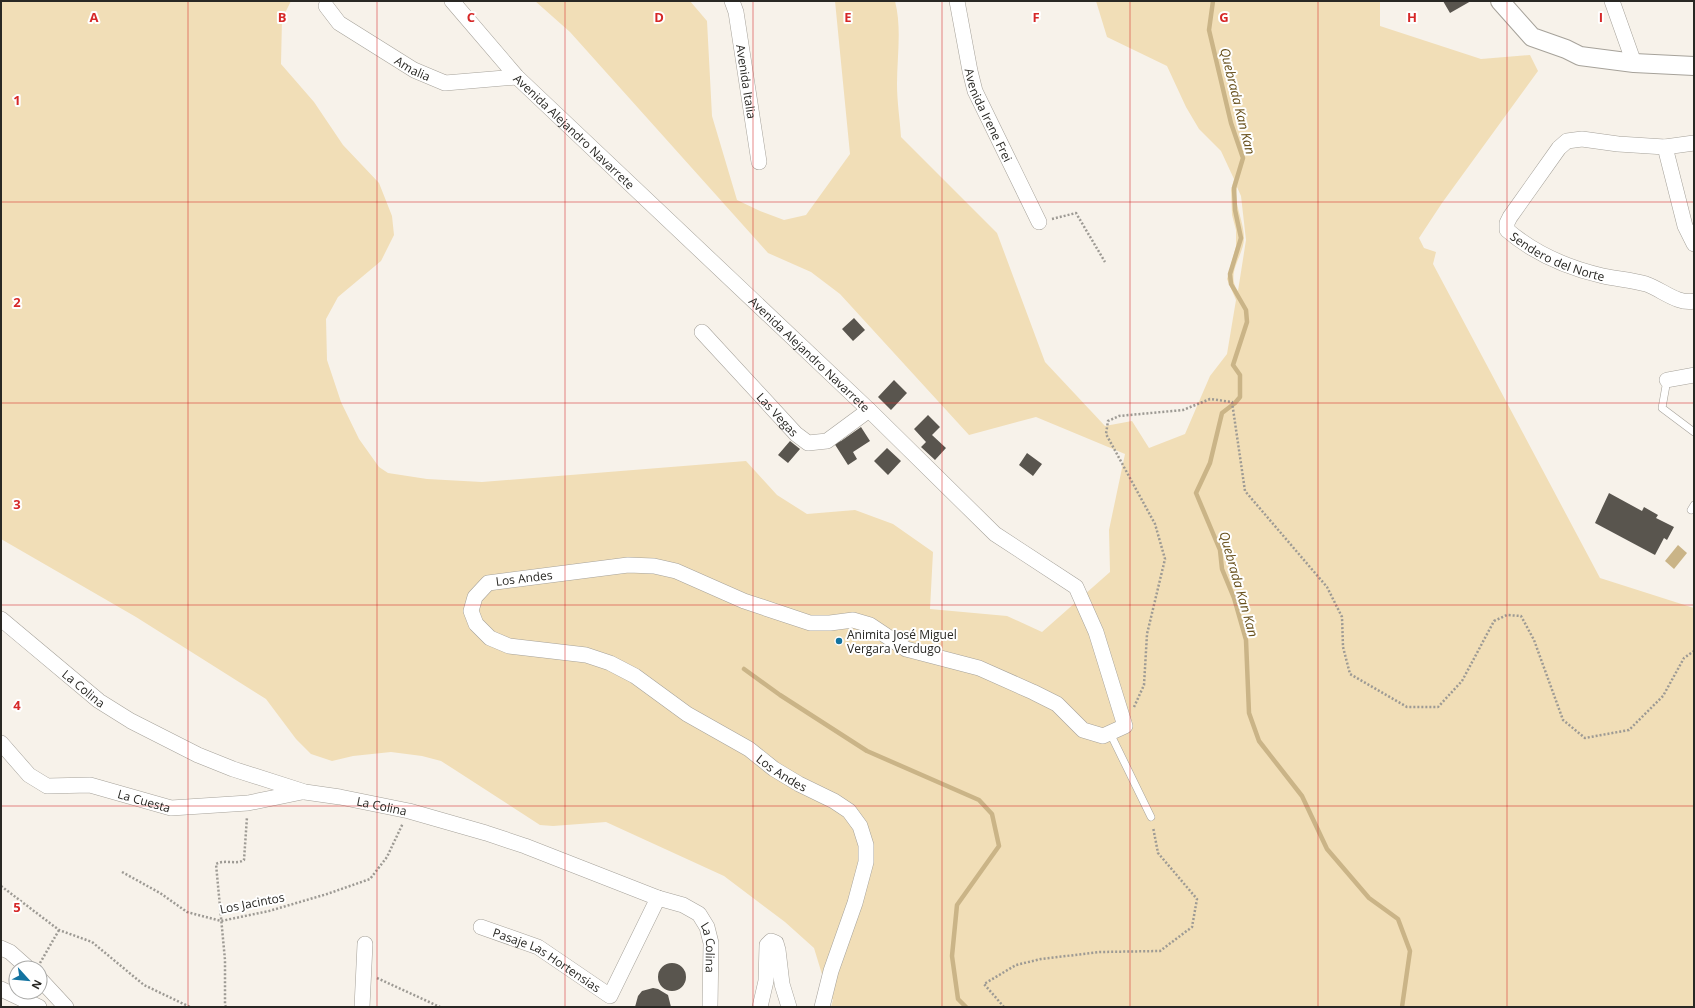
<svg xmlns="http://www.w3.org/2000/svg" width="1695" height="1008" font-family="'Open Sans',sans-serif">
	<style>
		.green { fill: #f1deb7; fill-rule: evenodd }
		.water { fill: #cab487 }
		.lines { fill: none; stroke-linecap: round; stroke-linejoin: round }
		.stream { stroke: #cab487; stroke-width: 4.5 }
		.building { fill: #59554e }
		.service-casing { stroke: #a6a29a; stroke-width: 8 }
		.minor-casing { stroke: #a6a29a; stroke-width: 16 }
		.tertiary-casing { stroke: #a6a29a; stroke-width: 20 }
		.path { stroke: #9d9a94; stroke-width: 2.5; stroke-dasharray: 2 2; stroke-linecap: butt }
		.service { stroke: #fff; stroke-width: 7 }
		.minor { stroke: #fff; stroke-width: 15 }
		.tertiary { stroke: #fff; stroke-width: 18 }
		.grid { fill: none; stroke: #d62828; stroke-width: 1; stroke-opacity: 0.55 }
		.poi-dot { fill: #1373a0; stroke: #fff; stroke-width: 1.5 }
		.labels { text-anchor: middle; dominant-baseline: central; stroke-width: 4; stroke-linejoin: round; paint-order: stroke }
		.street-label { font-size: 12px; fill: #292824; stroke: #fff }
		.poi-label { font-size: 12px; fill: #292824; stroke: #fff; text-anchor: start }
		.water-label { font-size: 13px; font-style: italic; fill: #674f1a; stroke: #fff }
		.grid-label { font-size: 13px; text-anchor: middle; font-weight: bold; fill: #d62828; stroke: #fff; stroke-width: 4; stroke-linejoin: round; paint-order: stroke }
	</style>
	<rect width="100%" height="100%" fill="#f7f2ea"/>
	<path class="green" d="M 1,1 L 291,1 L 282,19 L 281,64 L 314,102 L 343,145 L 379,183 L 392,216 L 394,235 L 381,261 L 338,297 L 326,319 L 327,360 L 341,402 L 359,439 L 379,467 L 388,473 L 427,479 L 482,482 L 746,461 L 777,495 L 807,514 L 855,510 L 893,524 L 933,552 L 930,609 L 1007,616 L 1042,632 L 1110,572 L 1109,530 L 1125,454 L 1036,417 L 969,435 L 840,294 L 811,272 L 768,253 L 570,32 L 535,1 L 690,1 L 707,21 L 712,116 L 737,200 L 760,211 L 784,220 L 806,215 L 850,154 L 835,1 L 895,1 C 902,28 897,57 897,84 C 897,102 900,120 901,137 L 997,233 L 1045,362 L 1105,426 L 1132,421 L 1149,448 L 1185,434 L 1210,376 L 1227,354 L 1236,300 L 1227,279 L 1236,246 L 1236,230 L 1232,215 L 1231,190 L 1234,179 L 1221,151 L 1199,129 L 1186,107 L 1167,66 L 1107,37 L 1096,1 L 1380,1 L 1380,26 L 1481,59 L 1530,55 L 1538,71 L 1442,203 L 1419,238 L 1424,248 L 1436,252 L 1433,264 L 1600,578 L 1694,608 L 1694,1007 L 831,1007 L 833,1000 L 828,994 L 814,948 L 785,922 L 724,876 L 606,822 L 553,826 L 540,825 L 452,768 L 441,761 L 422,756 L 391,752 L 353,756 L 332,761 L 311,754 L 296,739 L 266,699 L 136,617 L 1,539 ZM 1237,187 L 1241,196 L 1246,240 L 1238,291 C 1225,273 1244,256 1244,238 C 1244,221 1233,203 1237,187 Z"/>
	<path class="water" d="M 1678,545 L 1687,553 L 1674,569 L 1665,561 Z"/>
	<g class="lines">
		<path class="stream" d="M 1213,1 L 1209,30 L 1231,123 L 1243,158 L 1234,188 L 1235,210 L 1241,238 L 1230,274 L 1231,284 L 1246,310 L 1247,322 L 1233,365 L 1240,375 L 1240,397 L 1235,403 L 1222,413 L 1210,463 L 1196,493 L 1220,550 L 1222,569 L 1234,598 L 1246,640 L 1249,713 L 1259,741 L 1302,796 L 1327,849 L 1369,898 L 1398,919 L 1410,951 L 1402,1007
			M 744,669 L 780,695 L 867,751 L 979,800 L 992,814 L 999,846 L 957,905 L 952,956 L 958,999 L 966,1007"/>
	</g>
	<path class="building" d="M 1443,1 L 1471,1 L 1450,13 Z
		M 854,318 L 865,330 L 853,341 L 842,329 Z
		M 894,380 L 907,393 L 891,410 L 878,397 Z
		M 928,415 L 940,427 L 932,435 L 946,448 L 935,460 L 921,447 L 926,442 L 914,429 Z
		M 861,427 L 870,441 L 853,452 L 857,459 L 848,465 L 834,443 L 841,441 Z
		M 790,441 L 800,449 L 788,463 L 778,455 Z
		M 887,448 L 901,461 L 888,475 L 874,461 Z
		M 1027,453 L 1042,464 L 1033,476 L 1019,465 Z
		M 1609,493 L 1642,511 L 1644,507 L 1658,515 L 1656,518 L 1674,527 L 1667,540 L 1664,538 L 1655,555 L 1595,523 Z
		M658 977a14 14 0 1 1 28 0a14 14 0 1 1-28 0Z
		M 653,988 L 658,989 L 668,995 L 671,1007 L 635,1007 L 638,996 L 642,991 Z"/>
	<g class="lines">
		<defs>
			<path id="service" d="M 1667,380 L 1662,408 L 1694,432
				M 1691,510 L 1694,505
				M 1110,733 L 1151,817"/>
			<g id="minor">
				<path id="s1" d="M 452,1 L 517,77 L 869,410 L 995,534 L 1076,587 L 1096,632 L 1125,726 L 1103,736 L 1083,730 L 1057,704 L 1033,692 L 979,668 L 906,649 L 870,625 L 853,620 L 830,623 L 810,623 L 744,601 L 676,571 L 654,566 L 628,565 L 488,583 L 475,597 L 471,611 L 476,624 L 490,638 L 509,646 L 586,655 L 610,663 L 635,676 L 687,714 L 749,749 L 774,769 L 799,784 L 834,801 L 849,811 L 860,826 L 866,845 L 866,862 L 855,903 L 831,971 L 822,1007"/>
				<path id="s2" d="M 732,1 L 736,12 L 759,162"/>
				<path id="s3" d="M 957,1 L 970,71 L 975,91 L 1039,222"/>
				<path d="M 1612,1 L 1634,63"/>
				<path id="s4" d="M 326,6 L 339,23 L 414,70 L 445,83 L 517,77"/>
				<path d="M 1665,147 L 1694,143"/>
				<path id="s5" d="M 1694,244 L 1685,226 L 1665,147 L 1618,144 L 1582,139 L 1567,141 L 1559,148 L 1510,217 L 1507,223 L 1507,230 C 1535,254 1568,268 1603,276 C 1617,279 1632,280 1646,284 C 1661,289 1678,305 1694,301"/>
				<path id="s6" d="M 702,332 L 796,434 L 808,443 L 827,441 L 869,410"/>
				<path d="M 1667,380 L 1694,375"/>
				<path id="s7" d="M 1,619 L 99,701 L 131,721 L 198,755 L 233,769 L 305,792 L 340,797 L 409,811 L 486,833 L 525,846 L 658,898 L 683,905 L 699,914 L 707,927 L 711,943 L 710,1007"/>
				<path id="s8" d="M 1,743 L 29,775 L 47,786 L 90,785 L 171,808 L 248,803 L 302,792"/>
				<path id="s9" d="M 481,927 L 538,947 L 610,996 L 658,898"/>
				<path d="M 1,948 L 10,952 L 28,968"/>
				<path d="M 40,979 L 66,1007"/>
				<path d="M 1,989 L 39,1007"/>
				<path d="M 362,1007 L 365,944"/>
				<path d="M 760,1007 L 766,981 L 767,945 L 771,941 L 776,943 L 778,950 L 782,984 L 789,1007"/>
			</g>
			<path id="tertiary" d="M 1500,1 L 1532,37 L 1566,49 L 1580,56 L 1634,63 L 1694,66"/>
		</defs>
		<use href="#service" class="service-casing"/>
		<use href="#minor" class="minor-casing"/>
		<use href="#tertiary" class="tertiary-casing"/>
		<path class="path" d="M 1052,219 L 1076,213 L 1105,262
			M 1134,707 L 1144,685 L 1147,634 L 1165,559 L 1155,524 L 1106,434 L 1108,421 L 1119,416 L 1183,410 L 1210,399 L 1232,402 L 1245,491 L 1327,587 L 1342,617 L 1343,647 L 1350,674 L 1407,707 L 1438,707 L 1462,681 L 1494,621 L 1507,615 L 1521,616 L 1534,640 L 1563,720 L 1585,738 L 1629,730 L 1663,696 L 1684,658 L 1694,651
			M 122,872 L 160,893 L 187,912 L 221,921 L 269,911 L 327,894 L 370,879 L 387,857 L 403,823
			M 1,886 L 59,930 L 92,942 L 144,985 L 190,1007
			M 40,963 L 59,930
			M 377,978 L 440,1007
			M 226,1007 L 225,1005 L 225,960 L 216,864 C 225,859 236,865 244,860 L 247,817
			M 1004,1007 L 984,984 L 1016,965 L 1041,959 L 1100,952 L 1160,951 L 1192,927 L 1197,899 L 1158,853 L 1153,827"/>
		<use href="#service" class="service"/>
		<use href="#minor" class="minor"/>
		<use href="#tertiary" class="tertiary"/>
	</g>
	<path class="grid" d="M 188,1 L 188,1007M 377,1 L 377,1007M 565,1 L 565,1007M 753,1 L 753,1007M 942,1 L 942,1007M 1130,1 L 1130,1007M 1318,1 L 1318,1007M 1507,1 L 1507,1007M 1,202 L 1694,202M 1,403 L 1694,403M 1,605 L 1694,605M 1,806 L 1694,806"/>
	<circle class="poi-dot" cx="839" cy="641" r="4"/>
	<g class="labels">
		<g class="street-label">
			<text stroke="none"><textPath href="#s4" startOffset="108">Amalia</textPath></text>
			<text stroke="none"><textPath href="#s2" startOffset="82">Avenida Italia</textPath></text>
			<text stroke="none"><textPath href="#s3" startOffset="119">Avenida Irene Frei</textPath></text>
			<text stroke="none"><textPath href="#s1" startOffset="179">Avenida Alejandro Navarrete</textPath></text>
			<text stroke="none"><textPath href="#s5" startOffset="367">Sendero del Norte</textPath></text>
			<text stroke="none"><textPath href="#s1" startOffset="503">Avenida Alejandro Navarrete</textPath></text>
			<text stroke="none"><textPath href="#s6" startOffset="112">Las Vegas</textPath></text>
			<text transform="translate(524 578) rotate(-7)">Los Andes</text>
			<text stroke="none"><textPath href="#s7" startOffset="108">La Colina</textPath></text>
			<text stroke="none"><textPath href="#s1" startOffset="2082">Los Andes</textPath></text>
			<text stroke="none"><textPath href="#s8" startOffset="163">La Cuesta</textPath></text>
			<text stroke="none"><textPath href="#s7" startOffset="432">La Colina</textPath></text>
			<text transform="translate(252 903) rotate(-11)">Los Jacintos</text>
			<text stroke="none"><textPath href="#s7" startOffset="804">La Colina</textPath></text>
			<text stroke="none"><textPath href="#s9" startOffset="74">Pasaje Las Hortensias</textPath></text>
		</g>
		<g class="poi-label">
			<text x="847" y="634">Animita José Miguel<tspan x="847" dy="14">Vergara Verdugo</tspan></text>
		</g>
		<g class="water-label">
			<text transform="translate(1238 101) rotate(76)">Quebrada Kan Kan</text>
			<text transform="translate(1239 584) rotate(74)">Quebrada Kan Kan</text>
		</g>
	</g>
	<g class="grid-label">
		<text x="94" y="22">A</text>
		<text x="282" y="22">B</text>
		<text x="471" y="22">C</text>
		<text x="659" y="22">D</text>
		<text x="848" y="22">E</text>
		<text x="1036" y="22">F</text>
		<text x="1224" y="22">G</text>
		<text x="1412" y="22">H</text>
		<text x="1601" y="22">I</text>
		<text x="17" y="105">1</text>
		<text x="17" y="307">2</text>
		<text x="17" y="509">3</text>
		<text x="17" y="710">4</text>
		<text x="17" y="912">5</text>
	</g>
	<rect width="1695" height="1008" fill="none" stroke="#292824" stroke-width="4"/>
	<g transform="translate(28 980) rotate(117)"><circle r="19" fill="#ffffff" stroke="#a9a9a7"/>
	<path d="M0-3L7 15L0 10L-7 15Z" fill="#1373a0"/>
	<text y="-6" font-size="11" font-weight="bold" text-anchor="middle" fill="#292824">N</text>
	</g>
</svg>
